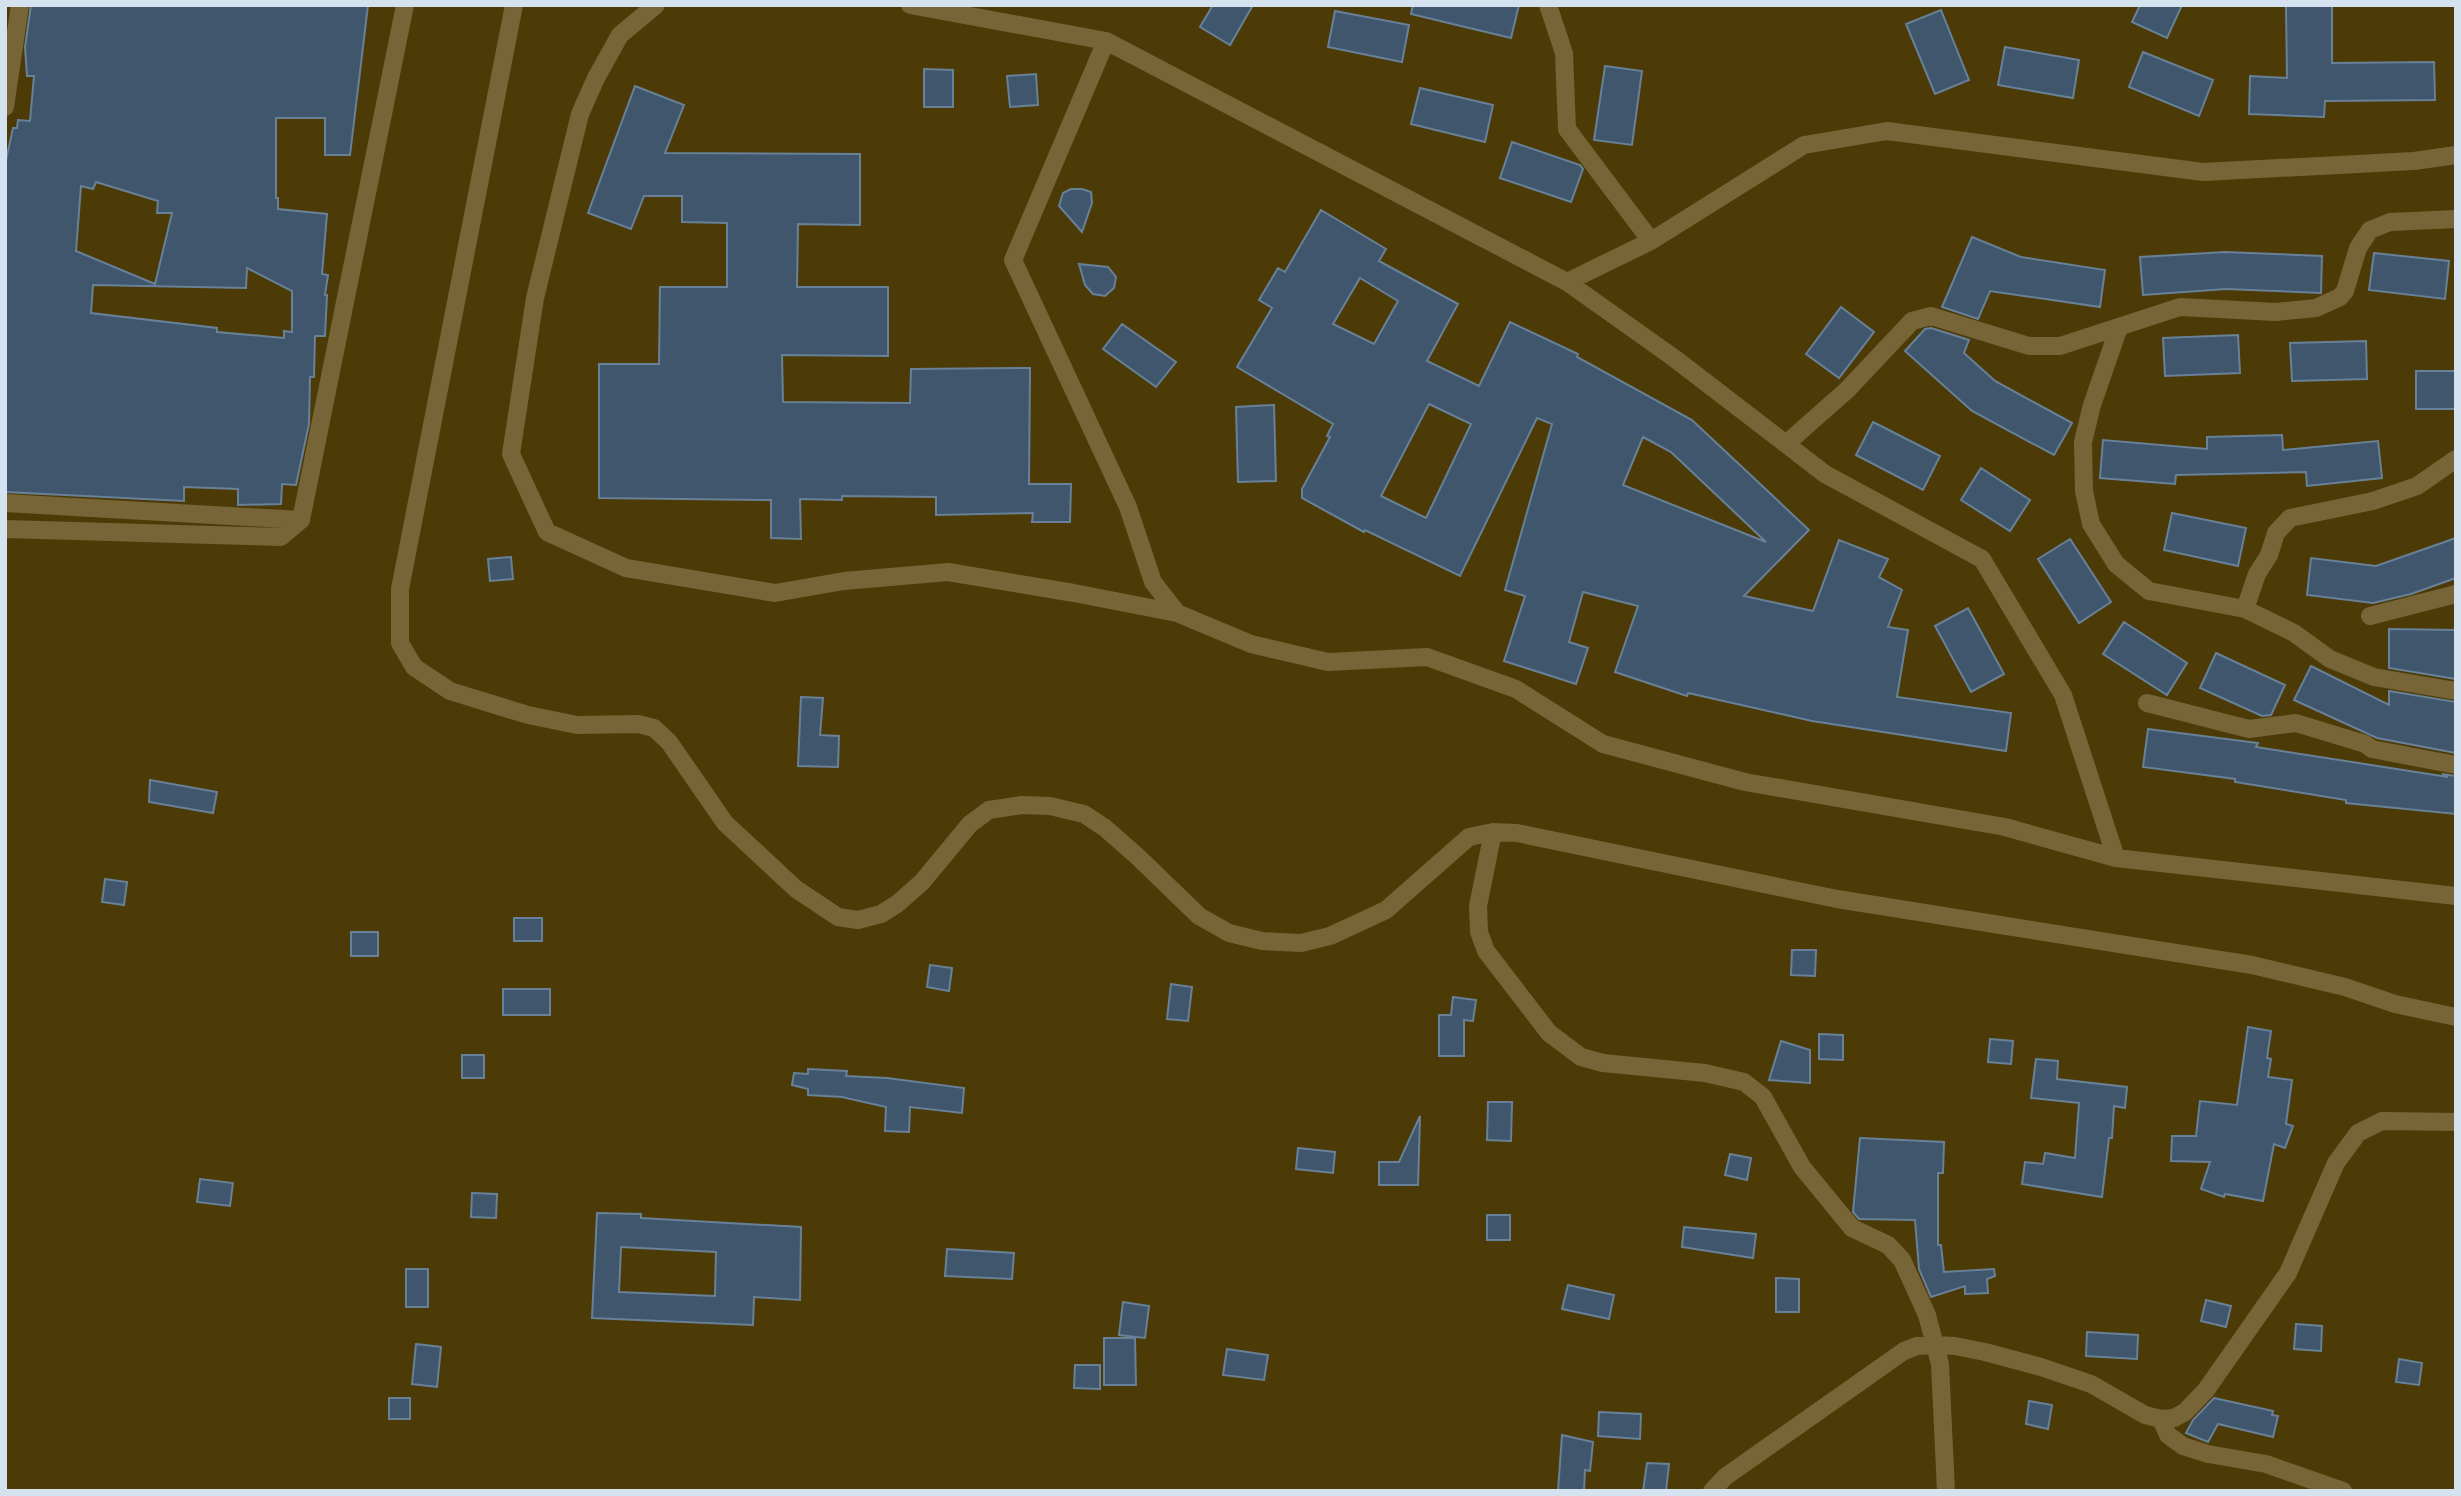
<svg xmlns="http://www.w3.org/2000/svg" width="2461" height="1496" font-family="Quicksand,sans-serif">
	<style>
		.green { fill: #4c3b07 }
		.building { fill: #3f566c; stroke: #688198; stroke-width: 2; fill-rule: evenodd }
		.lines { fill: none; stroke-linecap: round; stroke-linejoin: round }
		.street { stroke: #776538; stroke-width: 18 }
	</style>
	<rect width="100%" height="100%" fill="#12283c"/>
	<path class="green" d="M 5,5 L 2456,5 L 2456,1491 L 5,1491 Z"/>
	<path class="building" d="M 31,5 L 368,5 L 350,155 L 325,155 L 325,118 L 276,118 L 276,198 L 278,198 L 278,209 L 327,214 L 322,274 L 328,275 L 325,295 L 327,295 L 325,336 L 315,336 L 314,377 L 310,377 L 309,424 L 296,485 L 282,484 L 281,504 L 238,505 L 238,489 L 184,487 L 184,501 L 5,492 L 5,165 L 13,128 L 17,128 L 18,120 L 30,121 L 34,76 L 27,76 L 25,47 ZM 96,182 L 158,201 L 157,213 L 172,213 L 155,284 L 76,251 L 81,186 L 93,189 ZM 247,268 L 292,291 L 292,332 L 284,331 L 284,338 L 217,332 L 217,328 L 91,313 L 93,285 L 246,288 Z
		M 1213,5 L 1253,5 L 1230,45 L 1200,27 Z
		M 1413,5 L 1519,5 L 1511,38 L 1411,14 Z
		M 2140,5 L 2182,5 L 2167,38 L 2132,22 Z
		M 2286,5 L 2332,5 L 2332,63 L 2434,62 L 2435,100 L 2325,101 L 2324,117 L 2249,114 L 2250,76 L 2287,78 Z
		M 1941,10 L 1969,80 L 1935,94 L 1906,24 Z
		M 1335,11 L 1409,25 L 1402,62 L 1328,47 Z
		M 2005,47 L 2079,60 L 2073,98 L 1998,85 Z
		M 2143,52 L 2213,80 L 2199,116 L 2129,87 Z
		M 1605,66 L 1642,71 L 1632,145 L 1594,140 Z
		M 924,69 L 953,70 L 953,107 L 924,107 Z
		M 1036,74 L 1038,105 L 1010,107 L 1007,76 Z
		M 635,86 L 684,105 L 665,153 L 860,154 L 860,225 L 798,224 L 797,287 L 888,287 L 888,356 L 782,355 L 783,402 L 910,403 L 911,369 L 1030,368 L 1029,484 L 1071,484 L 1070,522 L 1032,522 L 1033,513 L 936,515 L 936,497 L 842,496 L 842,500 L 800,499 L 801,539 L 771,538 L 771,500 L 599,498 L 599,364 L 659,364 L 660,287 L 727,287 L 727,223 L 682,222 L 682,196 L 644,196 L 631,229 L 588,213 Z
		M 1420,88 L 1493,105 L 1485,142 L 1411,124 Z
		M 1512,142 L 1580,165 L 1583,169 L 1571,202 L 1500,178 Z
		M 1071,189 L 1082,189 L 1091,192 L 1092,203 L 1082,232 L 1059,206 L 1063,193 Z
		M 1321,210 L 1386,249 L 1379,261 L 1458,304 L 1427,361 L 1479,386 L 1510,322 L 1578,354 L 1577,357 L 1692,420 L 1809,530 L 1744,596 L 1813,611 L 1839,540 L 1888,559 L 1879,577 L 1902,590 L 1888,627 L 1908,630 L 1897,697 L 2011,713 L 2006,751 L 1812,721 L 1688,693 L 1687,696 L 1615,672 L 1638,606 L 1583,592 L 1569,642 L 1588,648 L 1576,684 L 1504,661 L 1525,596 L 1505,590 L 1552,424 L 1537,418 L 1460,576 L 1365,530 L 1364,532 L 1302,498 L 1302,489 L 1330,437 L 1327,436 L 1333,424 L 1237,367 L 1272,308 L 1259,300 L 1278,268 L 1285,272 ZM 1360,278 L 1398,301 L 1374,344 L 1333,324 ZM 1429,404 L 1471,424 L 1426,518 L 1381,496 ZM 1643,437 L 1671,452 L 1766,542 L 1623,485 Z
		M 1972,237 L 2021,257 L 2105,270 L 2100,307 L 1990,291 L 1978,319 L 1942,307 Z
		M 2225,252 L 2322,256 L 2321,293 L 2226,289 L 2143,295 L 2140,257 Z
		M 2374,253 L 2449,261 L 2445,299 L 2369,290 Z
		M 1079,264 L 1108,267 L 1116,277 L 1114,288 L 1105,296 L 1093,294 L 1085,285 Z
		M 1841,307 L 1874,332 L 1839,378 L 1806,354 Z
		M 1122,324 L 1176,362 L 1156,387 L 1103,349 Z
		M 1931,328 L 1969,340 L 1964,353 L 1995,381 L 2072,423 L 2054,455 L 1972,411 L 1905,351 L 1925,329 Z
		M 2238,335 L 2240,373 L 2165,376 L 2163,338 Z
		M 2366,341 L 2367,379 L 2292,381 L 2290,343 Z
		M 2416,371 L 2456,371 L 2456,409 L 2416,409 Z
		M 1274,405 L 1276,481 L 1238,482 L 1236,407 Z
		M 1873,422 L 1940,456 L 1923,490 L 1856,455 Z
		M 2282,435 L 2283,450 L 2378,441 L 2382,478 L 2307,486 L 2306,472 L 2176,475 L 2175,484 L 2100,478 L 2103,440 L 2207,449 L 2207,437 Z
		M 1981,468 L 2030,500 L 2010,531 L 1961,500 Z
		M 2172,513 L 2246,528 L 2238,566 L 2164,550 Z
		M 2456,538 L 2456,578 L 2411,594 L 2373,603 L 2307,595 L 2311,558 L 2376,566 Z
		M 2070,539 L 2111,602 L 2079,623 L 2038,559 Z
		M 511,557 L 513,579 L 490,581 L 488,559 Z
		M 1968,608 L 2004,674 L 1971,692 L 1935,626 Z
		M 2124,622 L 2187,663 L 2167,695 L 2103,654 Z
		M 2389,629 L 2456,630 L 2456,679 L 2389,668 Z
		M 2216,653 L 2285,685 L 2271,715 L 2262,716 L 2200,688 Z
		M 2311,666 L 2389,705 L 2389,691 L 2456,702 L 2456,753 L 2377,738 L 2294,700 Z
		M 801,697 L 823,698 L 820,735 L 839,736 L 838,767 L 798,766 Z
		M 2148,729 L 2258,743 L 2256,747 L 2448,777 L 2442,774 L 2456,776 L 2456,814 L 2346,803 L 2346,800 L 2235,782 L 2235,779 L 2143,767 Z
		M 150,780 L 217,792 L 213,813 L 149,802 Z
		M 105,879 L 127,882 L 124,905 L 102,902 Z
		M 514,918 L 542,918 L 542,941 L 514,941 Z
		M 351,932 L 378,932 L 378,956 L 351,956 Z
		M 1792,950 L 1816,950 L 1815,976 L 1791,975 Z
		M 930,965 L 952,968 L 949,991 L 927,987 Z
		M 1171,984 L 1192,987 L 1188,1021 L 1167,1019 Z
		M 503,989 L 550,989 L 550,1015 L 503,1015 Z
		M 1453,997 L 1476,1000 L 1473,1021 L 1464,1020 L 1464,1056 L 1439,1056 L 1439,1015 L 1451,1015 Z
		M 2248,1027 L 2271,1031 L 2267,1058 L 2271,1059 L 2268,1077 L 2292,1080 L 2286,1124 L 2293,1126 L 2285,1148 L 2274,1144 L 2263,1201 L 2225,1194 L 2224,1197 L 2201,1189 L 2210,1162 L 2171,1161 L 2172,1136 L 2196,1136 L 2200,1101 L 2237,1105 Z
		M 1819,1034 L 1843,1035 L 1843,1060 L 1819,1059 Z
		M 1990,1039 L 2013,1041 L 2011,1064 L 1988,1062 Z
		M 1781,1041 L 1810,1050 L 1810,1083 L 1769,1080 Z
		M 462,1055 L 484,1055 L 484,1078 L 462,1078 Z
		M 2036,1059 L 2058,1061 L 2057,1079 L 2127,1087 L 2125,1108 L 2114,1106 L 2112,1138 L 2109,1138 L 2102,1197 L 2022,1184 L 2025,1162 L 2043,1164 L 2045,1153 L 2075,1158 L 2079,1103 L 2031,1098 Z
		M 808,1069 L 847,1071 L 846,1076 L 887,1078 L 964,1088 L 962,1113 L 910,1107 L 909,1132 L 885,1131 L 886,1107 L 842,1097 L 808,1095 L 808,1089 L 792,1085 L 794,1073 L 808,1074 Z
		M 1488,1102 L 1512,1102 L 1511,1141 L 1487,1140 Z
		M 1420,1116 L 1418,1185 L 1379,1185 L 1379,1162 L 1399,1162 Z
		M 1860,1138 L 1944,1142 L 1943,1173 L 1938,1173 L 1938,1245 L 1941,1245 L 1944,1272 L 1994,1269 L 1995,1276 L 1987,1279 L 1988,1293 L 1965,1294 L 1965,1286 L 1931,1297 L 1919,1269 L 1915,1220 L 1859,1219 L 1853,1212 Z
		M 1298,1148 L 1335,1152 L 1333,1173 L 1296,1169 Z
		M 1730,1154 L 1751,1158 L 1747,1180 L 1725,1175 Z
		M 200,1179 L 233,1183 L 230,1206 L 197,1202 Z
		M 472,1193 L 497,1194 L 496,1218 L 471,1217 Z
		M 597,1213 L 641,1214 L 641,1218 L 801,1227 L 800,1300 L 754,1297 L 753,1325 L 592,1318 ZM 621,1247 L 716,1252 L 715,1296 L 619,1292 Z
		M 1487,1215 L 1510,1215 L 1510,1240 L 1487,1240 Z
		M 1684,1227 L 1756,1234 L 1753,1258 L 1682,1247 Z
		M 947,1249 L 1014,1253 L 1012,1279 L 945,1276 Z
		M 406,1269 L 428,1269 L 428,1307 L 406,1307 Z
		M 1776,1278 L 1799,1279 L 1799,1312 L 1776,1312 Z
		M 1568,1285 L 1614,1295 L 1609,1319 L 1562,1309 Z
		M 2206,1300 L 2231,1306 L 2226,1327 L 2201,1321 Z
		M 1123,1302 L 1149,1306 L 1145,1338 L 1119,1335 Z
		M 2296,1324 L 2322,1326 L 2321,1351 L 2294,1349 Z
		M 2087,1332 L 2138,1335 L 2137,1359 L 2086,1356 Z
		M 1104,1338 L 1135,1338 L 1136,1385 L 1104,1385 Z
		M 416,1344 L 441,1347 L 437,1387 L 412,1384 Z
		M 1227,1349 L 1268,1355 L 1264,1380 L 1223,1375 Z
		M 2399,1359 L 2422,1363 L 2419,1385 L 2396,1382 Z
		M 1075,1365 L 1100,1365 L 1100,1389 L 1074,1388 Z
		M 389,1398 L 410,1398 L 410,1419 L 389,1419 Z
		M 2214,1398 L 2273,1411 L 2272,1415 L 2278,1416 L 2273,1437 L 2218,1424 L 2208,1442 L 2186,1433 L 2193,1420 Z
		M 2029,1401 L 2052,1405 L 2048,1429 L 2026,1424 Z
		M 1599,1412 L 1641,1414 L 1640,1439 L 1598,1436 Z
		M 1562,1435 L 1593,1442 L 1590,1471 L 1585,1470 L 1584,1491 L 1558,1491 Z
		M 1647,1463 L 1669,1464 L 1666,1491 L 1643,1491 Z"/>
	<g class="lines">
		<path class="street" d="M 514,5 L 400,589 L 400,643 L 414,667 L 450,691 L 528,715 L 577,725 L 638,724 L 654,728 L 669,742 L 725,823 L 796,889 L 838,917 L 858,920 L 881,914 L 897,904 L 922,882 L 970,824 L 989,810 L 1022,805 L 1050,806 L 1084,814 L 1105,828 L 1137,856 L 1199,916 L 1229,933 L 1262,941 L 1301,943 L 1330,936 L 1386,910 L 1469,837 L 1493,832 L 1517,833 L 1837,899 L 2252,965 L 2345,987 L 2395,1004 L 2456,1017
			M 656,5 L 620,35 L 596,78 L 580,114 L 535,298 L 511,454 L 547,532 L 626,568 L 775,593 L 844,581 L 948,572 L 1074,593 L 1177,613 L 1251,644 L 1328,662 L 1427,657 L 1516,689 L 1603,744 L 1745,782 L 2005,827 L 2116,858 L 2456,896
			M 910,5 L 1106,41 L 1567,282 L 1674,358 L 1825,474 L 1982,559 L 2063,695 L 2116,858
			M 1548,5 L 1564,53 L 1567,129 L 1651,241
			M 1106,41 L 1013,260 L 1128,507 L 1153,582 L 1177,613
			M 5,107 L 20,5
			M 1567,282 L 1651,241 L 1804,145 L 1887,131 L 2203,172 L 2414,161 L 2456,155
			M 2119,327 L 2092,405 L 2083,442 L 2084,491 L 2091,524 L 2116,564 L 2149,591 L 2245,609 L 2294,633 L 2330,659 L 2374,677 L 2456,691
			M 1787,443 L 1847,390 L 1912,321 L 1931,316 L 2029,346 L 2060,346 L 2180,307 L 2276,312 L 2316,308 L 2340,297 L 2345,291 L 2358,248 L 2370,230 L 2390,222 L 2456,219
			M 5,503 L 301,520
			M 5,529 L 281,537 L 301,520 L 405,5
			M 2245,609 L 2257,574 L 2269,555 L 2276,533 L 2290,518 L 2373,501 L 2417,486 L 2456,459
			M 2370,616 L 2456,594
			M 2147,703 L 2249,729 L 2296,723 L 2365,744 L 2372,749 L 2456,765
			M 1493,832 L 1478,906 L 1479,932 L 1486,951 L 1549,1033 L 1581,1057 L 1603,1063 L 1705,1073 L 1744,1082 L 1763,1097 L 1802,1167 L 1852,1228 L 1888,1245 L 1902,1260 L 1927,1315 L 1940,1364 L 1946,1491
			M 2161,1419 L 2168,1435 L 2183,1446 L 2208,1454 L 2266,1464 L 2343,1491
			M 1712,1491 L 1725,1477 L 1904,1351 L 1917,1346 L 1934,1345 L 1955,1346 L 1985,1352 L 2041,1367 L 2091,1384 L 2145,1415 L 2161,1419 L 2174,1418 L 2185,1412 L 2206,1390 L 2288,1273 L 2336,1163 L 2358,1133 L 2382,1121 L 2456,1122"/>
	</g>
	<rect width="2461" height="1496" fill="none" stroke="#d5e3f0" stroke-width="14"/>
</svg>
